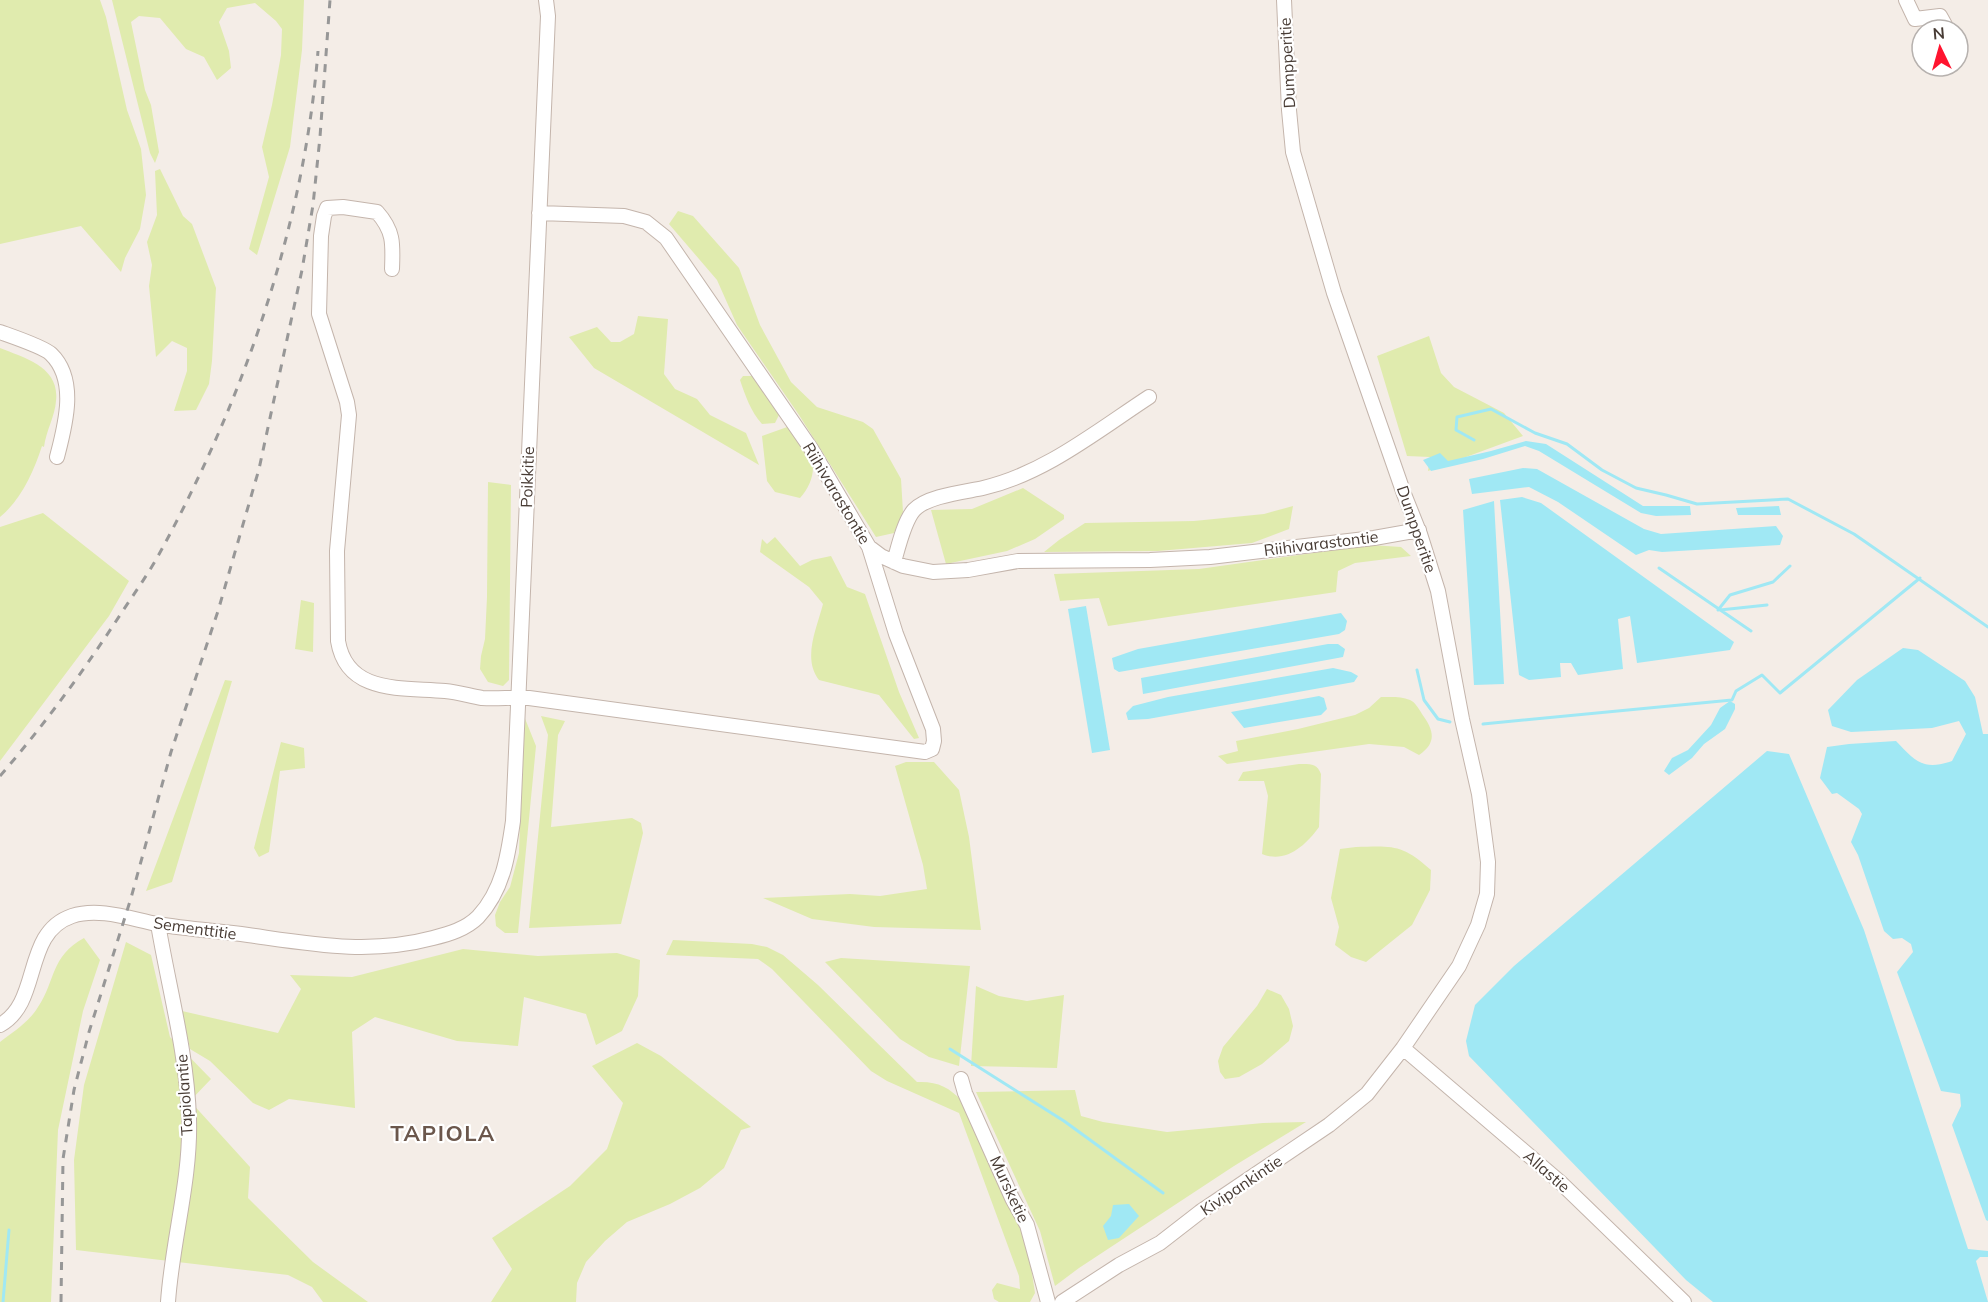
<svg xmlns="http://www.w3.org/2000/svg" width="1988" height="1302" font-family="Mulish,sans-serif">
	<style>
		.green { fill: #e0ebae }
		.water { fill: #a0e8f4 }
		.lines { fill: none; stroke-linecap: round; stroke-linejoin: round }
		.stream { stroke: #a0e8f4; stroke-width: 3 }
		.minor-casing { stroke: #c4b5ac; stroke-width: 16 }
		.minor { stroke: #fff; stroke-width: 14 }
		.rail { stroke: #979797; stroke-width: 3; stroke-dasharray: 8 8; stroke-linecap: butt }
		.labels { text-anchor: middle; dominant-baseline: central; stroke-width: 4.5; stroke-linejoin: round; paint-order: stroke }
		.street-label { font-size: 16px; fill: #483c35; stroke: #fff }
		.district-label { font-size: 22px; font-weight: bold; letter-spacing: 1.5px; fill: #6b574c; stroke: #fff }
	</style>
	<rect width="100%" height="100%" fill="#f4ede7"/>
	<path class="green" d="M 0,0 L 100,0 L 106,17 L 127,110 L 141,149 L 146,195 L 140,229 L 125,258 L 121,272 L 81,226 L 0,244 Z
		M 112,0 L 304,0 L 302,50 L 290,147 L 257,255 L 249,249 L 269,177 L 262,147 L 272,105 L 281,55 L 282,29 L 276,21 L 255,3 L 227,8 L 219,22 L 229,51 L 231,68 L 217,80 L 204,57 L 186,49 L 160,18 L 139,16 L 131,22 L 145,90 L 151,105 L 159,152 L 155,163 L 150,153 Z
		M 160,169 L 183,216 L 192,224 L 216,288 L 212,361 L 209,384 L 196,410 L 174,411 L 187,371 L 187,348 L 172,341 L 156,357 L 149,286 L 152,265 L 147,242 L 157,215 L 155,171 Z
		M 678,211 L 693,216 L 739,268 L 760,325 L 791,382 L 817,407 L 863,422 L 873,429 L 901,479 L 903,512 L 894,533 L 876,537 L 799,415 L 737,325 L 717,280 L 669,224 Z
		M 638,316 L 668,319 L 664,374 L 675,389 L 697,399 L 710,415 L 746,433 L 759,465 L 594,368 L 569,337 L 597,327 L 611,342 L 620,342 L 634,334 Z
		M 1429,336 L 1441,373 L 1454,387 L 1504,413 L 1523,436 L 1428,471 L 1430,457 L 1407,456 L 1377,356 Z
		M 0,348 C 25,358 60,367 56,401 C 55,416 46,431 44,447 L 42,446 C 34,471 21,500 0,517 Z
		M 743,376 L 752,376 L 779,415 L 775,423 L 762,424 C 751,412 745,395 740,380 Z
		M 790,426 C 796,434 806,444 810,453 C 817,469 811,486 800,498 L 775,492 L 767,481 L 762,436 Z
		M 488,482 L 511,485 L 509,680 L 503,686 L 488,682 L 480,669 L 481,656 L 485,639 L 487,597 Z
		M 1023,488 L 1064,515 L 1064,519 L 1035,539 L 1007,551 L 946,564 L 931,510 L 972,509 Z
		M 1293,506 L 1289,529 L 1252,543 L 1158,551 L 1044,552 L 1059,540 L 1085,523 L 1194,521 L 1264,514 Z
		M 43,513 L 129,581 L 109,616 L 0,761 L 0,527 Z
		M 775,537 L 800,566 L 812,560 L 831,556 L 847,587 L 865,594 L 899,692 L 919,738 L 914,739 L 879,695 L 819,680 C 802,658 817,628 823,604 L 809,587 L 760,552 L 762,539 L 767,544 Z
		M 1371,545 L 1401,547 L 1411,556 L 1355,563 L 1338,571 L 1336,592 L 1108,626 L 1099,598 L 1060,601 L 1054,574 L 1199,569 Z
		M 301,600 L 314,603 L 313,652 L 295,649 Z
		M 225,680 L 232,681 L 172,882 L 146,891 Z
		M 1381,697 C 1390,697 1401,696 1410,700 C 1415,702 1419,709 1422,714 C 1433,729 1438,742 1419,755 L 1404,747 L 1369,744 L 1227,764 L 1218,756 L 1238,751 L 1236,741 L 1298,729 L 1355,715 L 1369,708 Z
		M 524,716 L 536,746 L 518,933 L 505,933 L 496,926 L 495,915 L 500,902 L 510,887 L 519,853 Z
		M 541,716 L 565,721 L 558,735 L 551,827 L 632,818 L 641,823 L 643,833 L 621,924 L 529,928 L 548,735 Z
		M 281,742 L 304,748 L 305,768 L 280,771 L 269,852 L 259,857 L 254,848 Z
		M 906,762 L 934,762 L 959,790 L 969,837 L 981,930 L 874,927 L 812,919 L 763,898 L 850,894 L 880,896 L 927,889 L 923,865 L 895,766 Z
		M 1299,764 C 1310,764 1317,763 1321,774 L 1319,827 C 1306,845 1286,864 1262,854 L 1268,796 L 1264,781 L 1238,781 L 1243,772 Z
		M 1356,847 C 1393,846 1402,844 1431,870 L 1430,890 L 1412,925 L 1366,962 L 1351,957 L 1335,945 L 1339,927 L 1331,898 L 1340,849 Z
		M 84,938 L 100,960 L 83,1011 L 58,1130 L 51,1302 L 0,1302 L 0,1042 C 13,1032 29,1022 38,1007 C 56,980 50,957 84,938 Z
		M 673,940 L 752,944 L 767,947 L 783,955 L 818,985 L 917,1082 C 937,1081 949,1087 962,1101 L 1017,1218 L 1028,1247 L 1035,1293 L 1030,1302 L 999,1302 L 994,1299 L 992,1290 L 997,1283 L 1020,1289 L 1019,1276 L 959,1113 L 887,1081 L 871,1071 L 772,969 L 758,959 L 666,955 Z
		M 126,942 L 151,955 L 170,1037 L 211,1079 L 190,1101 L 250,1167 L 248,1198 L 313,1262 L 368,1302 L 323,1302 L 312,1287 L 288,1275 L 76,1250 L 74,1160 L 84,1085 Z
		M 463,949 L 538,956 L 617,953 L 640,960 L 638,996 L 622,1031 L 596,1045 L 586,1014 L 524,997 L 518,1046 L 457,1041 L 375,1017 L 352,1032 L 355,1108 L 289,1099 L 269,1110 L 253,1103 L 210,1061 L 190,1049 L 182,1011 L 278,1033 L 301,989 L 290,975 L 352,977 Z
		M 841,958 L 970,966 L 959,1066 L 929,1057 L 900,1039 L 825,962 Z
		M 976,986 L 999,996 L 1027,1001 L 1064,995 L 1057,1068 L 971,1066 Z
		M 1267,989 L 1281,995 L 1289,1009 L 1293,1026 L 1289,1041 L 1262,1064 L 1239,1077 L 1225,1079 L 1220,1072 L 1218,1061 L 1223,1047 L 1257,1006 Z
		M 637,1043 L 661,1056 L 751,1127 L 741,1130 L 724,1168 L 700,1188 L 670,1204 L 627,1222 L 605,1241 L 586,1262 L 577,1283 L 576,1302 L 491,1302 L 512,1269 L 492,1238 L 570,1186 L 607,1149 L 623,1103 L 592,1066 Z
		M 1075,1090 L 1081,1116 L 1103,1122 L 1167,1132 L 1263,1123 L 1306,1122 L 1234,1166 L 1079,1268 L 1055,1286 L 1040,1231 L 976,1092 Z"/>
	<path class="water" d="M 1526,441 L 1546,444 L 1643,506 L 1690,506 L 1691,515 L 1656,516 L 1641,513 L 1539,451 L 1525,446 L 1483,459 L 1431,471 L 1423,460 L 1440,453 L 1448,461 L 1491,451 Z
		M 1523,468 L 1537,469 L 1644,529 L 1661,534 L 1776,526 L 1783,536 L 1780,545 L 1662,552 L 1649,550 L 1636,555 L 1558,502 L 1529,487 L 1472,494 L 1469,479 Z
		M 1522,497 L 1541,503 L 1734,642 L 1730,650 L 1637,663 L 1630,616 L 1618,619 L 1623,669 L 1578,675 L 1571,663 L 1560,663 L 1561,677 L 1529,680 L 1519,675 L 1500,500 Z
		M 1494,501 L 1504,684 L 1474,685 L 1463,510 Z
		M 1779,506 L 1781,515 L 1738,515 L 1736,508 Z
		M 1086,606 L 1110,750 L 1092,753 L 1068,609 Z
		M 1341,613 L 1347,621 L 1345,630 L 1339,634 L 1119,672 L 1114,669 L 1112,658 L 1138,649 Z
		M 1328,644 L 1338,644 L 1345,649 L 1343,657 L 1143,694 L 1141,678 Z
		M 1903,648 L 1918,650 L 1965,681 L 1975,697 L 1983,734 L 1988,734 L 1988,1221 L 1986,1220 L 1952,1125 L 1961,1106 L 1960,1094 L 1941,1091 L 1897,972 L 1913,952 L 1911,944 L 1902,938 L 1893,939 L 1884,931 L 1858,855 L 1851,842 L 1862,814 L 1859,809 L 1837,793 L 1832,794 L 1820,778 L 1827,747 L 1849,744 L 1896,741 C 1915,761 1923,771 1952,761 L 1966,734 L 1959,721 L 1932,728 L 1851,732 L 1832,726 L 1828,710 L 1857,680 Z
		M 1333,668 L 1351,672 L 1358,676 L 1354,682 L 1148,719 L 1128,720 L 1126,713 L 1133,706 L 1168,697 Z
		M 1319,696 L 1324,698 L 1327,709 L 1321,715 L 1244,728 L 1231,712 Z
		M 1730,701 L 1735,704 L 1735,709 L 1725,729 L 1704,744 L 1692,758 L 1669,775 L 1664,771 L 1672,758 L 1688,750 L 1711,725 L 1720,708 Z
		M 1767,751 L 1789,754 L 1864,930 L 1968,1249 L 1988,1251 L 1988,1257 L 1980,1257 L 1976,1261 L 1988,1302 L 1713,1302 L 1686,1280 L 1469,1056 L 1466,1041 L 1475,1005 L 1514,966 Z
		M 1129,1204 L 1139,1216 L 1119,1238 L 1108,1240 L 1103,1226 L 1111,1216 L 1113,1205 Z"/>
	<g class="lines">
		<path class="stream" d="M 1474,440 L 1456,430 L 1457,417 L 1491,409 L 1535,433 L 1567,444 L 1602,470 L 1636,488 L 1666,495 L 1697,504 L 1788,499 L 1854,534 L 1988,627
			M 1659,568 L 1751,631
			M 1718,610 L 1730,595 L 1773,582 L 1790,566
			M 1720,610 L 1767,605
			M 1417,670 L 1424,700 L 1438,719 L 1450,722
			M 1483,724 L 1732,700 L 1736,691 L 1762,675 L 1780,693 L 1920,578
			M 950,1049 L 1064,1121 L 1163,1193
			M 3,1302 L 9,1230"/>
		<defs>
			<path id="minor" d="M 1906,0 L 1915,19 L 1940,16 L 1945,25
				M 539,213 L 624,216 L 646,222 L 666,238 L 812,450 L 869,547 L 881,556 L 903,566 L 933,572 L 968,570 L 1018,561 L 1150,560 L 1210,557 L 1374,538 L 1419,530
				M 392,269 C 393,244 394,231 377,212 L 343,207 L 327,208 L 324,216 L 321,236 L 319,314 L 347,402 L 349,415 L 337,551 L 338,641 C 347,695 403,687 445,691 C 458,692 470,696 482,698 C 498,699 513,697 529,698 L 925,752 L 932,749 L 934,741 L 933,729 L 896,634 L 869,547
				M 0,332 C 11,336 44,347 51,354 C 78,380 65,426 57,457
				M 894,562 C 898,548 904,521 914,510 C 927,496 964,492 983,488 C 1044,474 1097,431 1149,397
				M 158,924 C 169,989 187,1053 189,1119 C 191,1179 172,1242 168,1302
				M 0,1025 C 42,1002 22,933 72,916 C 99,907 131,919 157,924 C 187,929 218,931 248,935 C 312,944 369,955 433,938 C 449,934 466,929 478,917 C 503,890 508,856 513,821 L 548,16 L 546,0
				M 1403,1048 L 1560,1182 L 1684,1302
				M 961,1079 L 965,1093 L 1012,1198 L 1027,1225 L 1048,1302
				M 1062,1302 L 1119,1265 L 1160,1243 L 1200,1212 L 1329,1125 L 1367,1094 L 1403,1048 L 1459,966 L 1478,925 L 1487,894 L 1488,862 L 1479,794 L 1462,719 L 1438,591 L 1420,534 L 1404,494 L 1334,293 L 1293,152 L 1289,110 L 1284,0"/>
		</defs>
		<use href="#minor" class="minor-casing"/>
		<use href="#minor" class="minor"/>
		<path class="rail" d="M 0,776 C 45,724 85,669 122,612 C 134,594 146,577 157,558 C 242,404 304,228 318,51
			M 61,1302 L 63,1159 L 74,1090 L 89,1032 L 131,898 L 171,752 L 218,611 L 259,469 L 302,270 L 313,205 L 320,137 L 330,0"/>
	</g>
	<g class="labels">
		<g class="street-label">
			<text transform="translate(1287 63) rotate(-93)">Dumpperitie</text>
			<text transform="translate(527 477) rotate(-88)">Poikkitie</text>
			<text transform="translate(837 493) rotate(59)">Riihivarastontie</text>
			<text transform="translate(1417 529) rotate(71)">Dumpperitie</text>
			<text transform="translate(1321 543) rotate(-7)">Riihivarastontie</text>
			<text transform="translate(195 928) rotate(8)">Sementtitie</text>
			<text transform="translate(184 1095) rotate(-94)">Tapiolantie</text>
			<text transform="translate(1547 1171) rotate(41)">Allastie</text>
			<text transform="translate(1241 1185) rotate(-34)">Kivipankintie</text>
			<text transform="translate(1010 1189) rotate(65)">Mursketie</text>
		</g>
		<g class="district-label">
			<text x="443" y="1133">TAPIOLA</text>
		</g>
	</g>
	<g transform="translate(1940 48) rotate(355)"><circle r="28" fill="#ffffff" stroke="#b6b1ae" stroke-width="1.5"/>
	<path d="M0-4.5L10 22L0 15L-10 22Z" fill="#ff142f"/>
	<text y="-9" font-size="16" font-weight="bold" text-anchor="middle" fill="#483c35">N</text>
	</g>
</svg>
